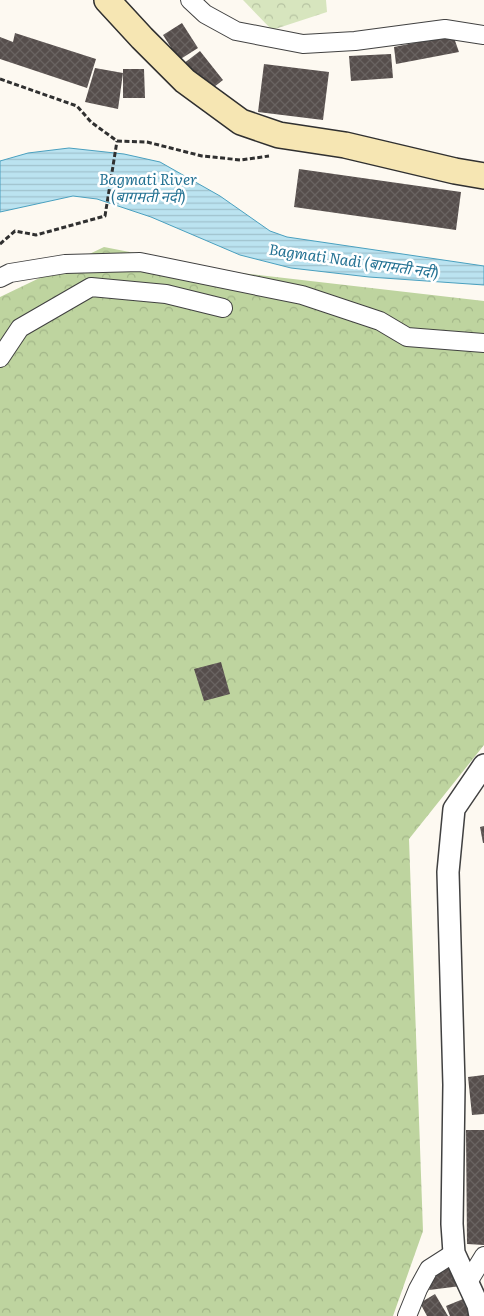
<svg xmlns="http://www.w3.org/2000/svg" width="484" height="1316" font-family="Literata,'Noto Sans Devanagari',serif">
	<style>
		.forest { fill: url(#forest-crowns) }
		.park { fill: url(#park-crowns) }
		.water { fill: url(#water-rules); stroke: #4aa0bf }
		.building { fill: url(#building-cross-hatch) }
		.lines { fill: none; stroke-linecap: round; stroke-linejoin: round }
		.minor-casing { stroke: #414141; stroke-width: 20 }
		.tertiary-casing { stroke: #414141; stroke-width: 24 }
		.secondary-casing { stroke: #303030; stroke-width: 28 }
		.path { stroke: #303030; stroke-width: 3; stroke-dasharray: 5 2.5; stroke-linecap: butt }
		.minor { stroke: #fff; stroke-width: 18 }
		.tertiary { stroke: #fff; stroke-width: 21 }
		.secondary { stroke: #f6e6b3; stroke-width: 25 }
		.labels { text-anchor: middle; dominant-baseline: central; stroke-width: 5; stroke-linejoin: round; paint-order: stroke }
		.water-label { font-size: 15px; font-style: italic; fill: #247293; stroke: #fff }
	</style>
	<defs>
		<pattern id="forest-crowns" width="20" height="18" patternUnits="userSpaceOnUse" patternTransform="scale(1.25)"><rect width="20" height="18" fill="#bed49f"/><path d="M2 6a3 3 0 1 1 6 0M12 15a3 3 0 1 1 6 0" fill="none" stroke="#a2b588"/></pattern>
		<pattern id="park-crowns" width="20" height="18" patternUnits="userSpaceOnUse" patternTransform="scale(1.25)"><rect width="20" height="18" fill="#d7e5be"/><path d="M2 6a3 3 0 1 1 6 0M12 15a3 3 0 1 1 6 0" fill="none" stroke="#b7c3a2"/></pattern>
		<pattern id="water-rules" width="6" height="5" patternUnits="userSpaceOnUse" patternTransform="scale(1.25)"><rect width="6" height="5" fill="#bbe3f0"/><path d="M0 2.5h6" fill="none" stroke="#a0c2cd"/></pattern>
		<pattern id="building-cross-hatch" width="8" height="8" patternUnits="userSpaceOnUse" patternTransform="scale(1.25)"><rect width="8" height="8" fill="#564e4c"/><path d="M0 0l8 8M0 8l8-8" fill="none" stroke="#696361"/></pattern>
	</defs>
	<rect width="100%" height="100%" fill="#fdf9f1"/>
	<path class="forest" d="M 104,247 L 232,272 L 484,301 L 484,745 L 409,839 L 423,1231 L 393,1316 L 0,1316 L 0,297 Z"/>
	<path class="park" d="M 243,0 L 326,0 L 327,12 L 272,30 Z"/>
	<path class="water" d="M 69,148 L 124,154 L 160,162 L 220,196 L 270,231 L 287,237 L 484,266 L 484,285 L 369,277 L 291,268 L 240,255 L 151,217 L 97,199 L 73,196 L 0,212 L 0,161 L 28,153 Z"/>
	<path class="building" d="M 182,23 L 198,48 L 179,60 L 163,35 Z
		M 15,33 L 96,59 L 87,88 L 0,59 L 0,37 L 13,42 Z
		M 453,35 L 459,52 L 396,64 L 394,47 Z
		M 200,51 L 223,80 L 205,94 L 183,64 Z
		M 391,54 L 393,78 L 351,81 L 349,56 Z
		M 264,64 L 329,72 L 323,120 L 258,112 Z
		M 95,68 L 123,73 L 118,109 L 85,102 Z
		M 123,69 L 144,69 L 145,98 L 123,98 Z
		M 299,169 L 461,192 L 456,230 L 294,207 Z
		M 221,662 L 230,694 L 204,701 L 194,669 Z
		M 484,826 L 484,843 L 483,843 L 480,827 Z
		M 484,1075 L 484,1114 L 472,1115 L 468,1077 Z
		M 466,1130 L 484,1130 L 484,1245 L 467,1244 Z
		M 451,1267 L 461,1286 L 429,1290 L 434,1275 Z
		M 435,1294 L 448,1316 L 427,1316 L 420,1303 Z
		M 468,1297 L 475,1316 L 450,1316 L 446,1306 Z"/>
	<g class="lines">
		<defs>
			<path id="minor" d="M 190,0 L 205,14 L 236,31 L 303,44 L 355,41 L 445,29 L 484,35
				M 0,278 L 10,273 L 65,264 L 140,262 L 302,295 L 380,321 L 407,337 L 484,343
				M 0,358 L 20,328 L 91,287 L 166,294 L 223,308
				M 468,1282 L 484,1256
				M 407,1316 L 418,1289 L 429,1269 L 454,1253"/>
			<path id="tertiary" d="M 480,1316 L 478,1305 L 454,1253 L 452,1224 L 454,1085 L 448,872 L 454,809 L 484,765"/>
			<path id="secondary" d="M 107,0 L 142,38 L 185,81 L 241,122 L 279,135 L 345,145 L 455,171 L 484,176"/>
		</defs>
		<use href="#minor" class="minor-casing"/>
		<use href="#tertiary" class="tertiary-casing"/>
		<use href="#secondary" class="secondary-casing"/>
		<path class="path" d="M 0,79 L 77,106 L 91,122 L 117,141 L 147,142 L 202,156 L 241,160 L 269,156
			M 0,244 L 15,231 L 36,235 L 105,216 L 117,141"/>
		<use href="#minor" class="minor"/>
		<use href="#tertiary" class="tertiary"/>
		<use href="#secondary" class="secondary"/>
	</g>
	<g class="labels">
		<g class="water-label">
			<text x="148" y="178">Bagmati River<tspan x="148" dy="17">(बागमती नदी)</tspan></text>
			<text transform="translate(354 260) rotate(8)">Bagmati Nadi (बागमती नदी)</text>
		</g>
	</g>
</svg>
